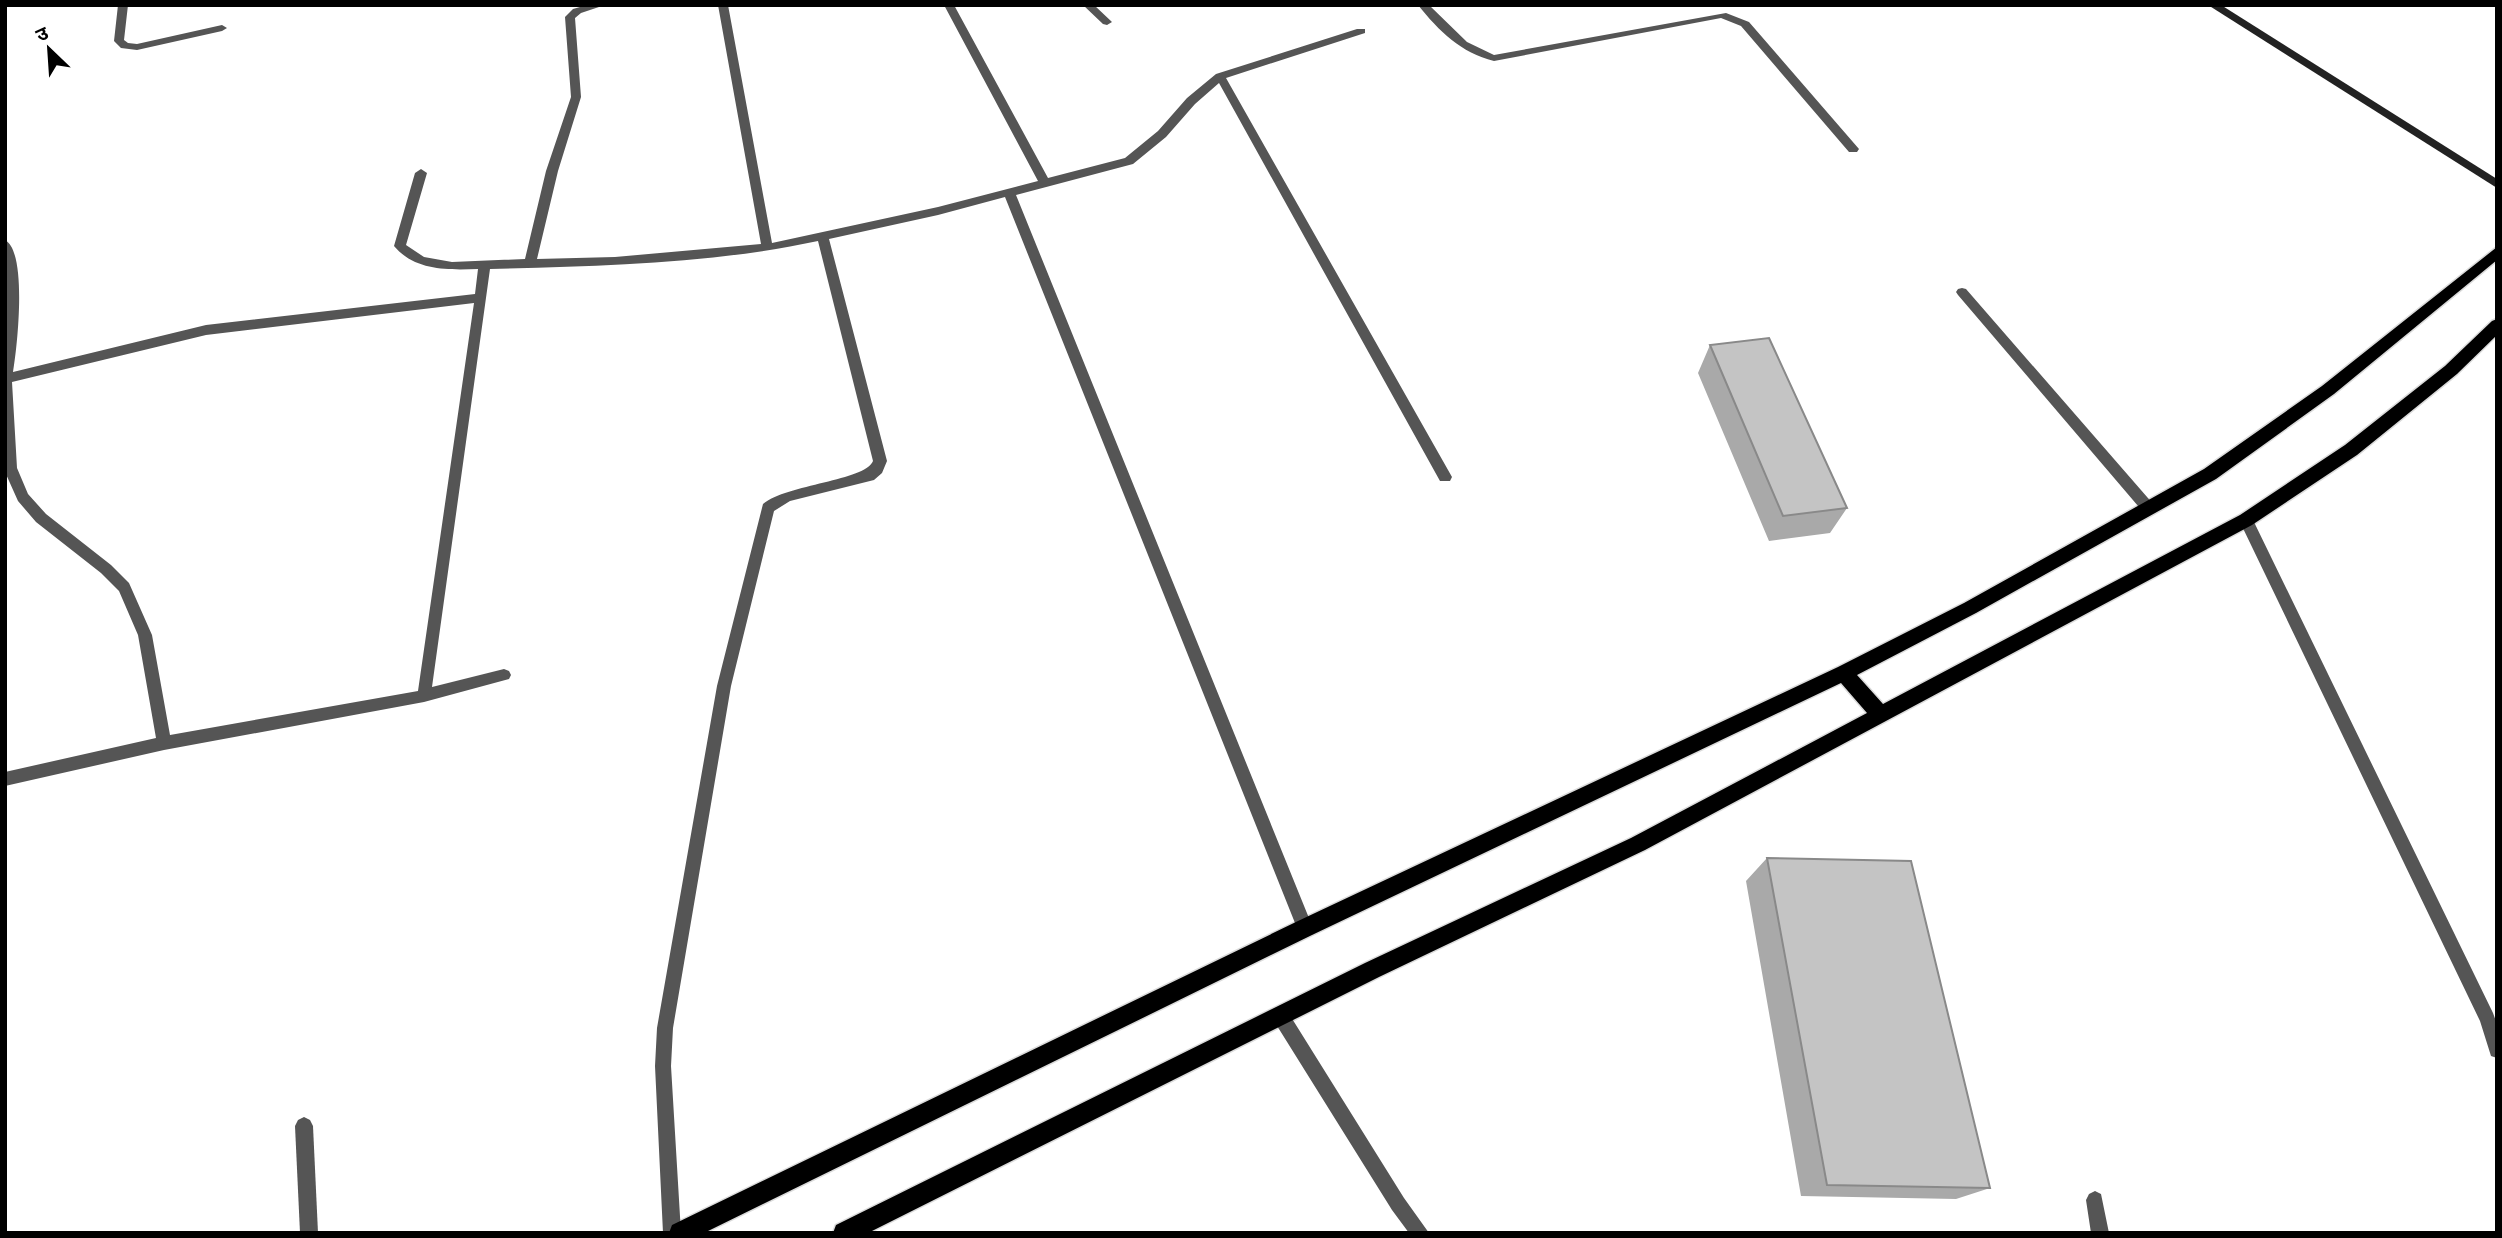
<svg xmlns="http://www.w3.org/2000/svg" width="2502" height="1238" font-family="'Archivo Narrow','Noto Sans Devanagari',sans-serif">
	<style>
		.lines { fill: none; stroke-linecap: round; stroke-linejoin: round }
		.primary-casing { stroke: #dbdbdb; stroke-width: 3 }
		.lane { fill: #555; fill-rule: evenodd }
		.street { fill: #555; fill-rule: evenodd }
		.secondary { fill: #222; fill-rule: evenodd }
		.primary { fill: #000; fill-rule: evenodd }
		.wall { fill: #a9a9a9 }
		.building { fill: #c4c4c4; stroke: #898989; stroke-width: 2 }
	</style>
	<rect width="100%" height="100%" fill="#fff"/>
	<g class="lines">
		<defs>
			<path id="primary" d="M 2497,247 L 2497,260 L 2334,394 L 2216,479 L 1976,613 L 1857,675 L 1883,704 L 2240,515 L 2345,445 L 2445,366 L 2492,321 L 2497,319 L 2497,335 L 2457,374 L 2357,455 L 2252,525 L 1645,850 L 1379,977 L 868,1233 L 833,1233 L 836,1225 L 1365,963 L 1631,838 L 1867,713 L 1841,683 L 1312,935 L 704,1233 L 669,1233 L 672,1225 L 1298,921 L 1838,667 L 1964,603 L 2204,469 L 2322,386 Z"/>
		</defs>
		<use href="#primary" class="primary-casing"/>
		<path class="lane" d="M 304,1117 L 310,1120 L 313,1126 L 318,1233 L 300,1233 L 295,1126 L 298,1120 Z"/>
		<path class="street" d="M 118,5 L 128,5 L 124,40 L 128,43 L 137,44 L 222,25 L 227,28 L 222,31 L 137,50 L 121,48 L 114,41 Z
			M 587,5 L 605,5 L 581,13 L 575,18 L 581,97 L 558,171 L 537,259 L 615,257 L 761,244 L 718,5 L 728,5 L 772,243 L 938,207 L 1038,181 L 944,5 L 954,5 L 1048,178 L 1125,158 L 1158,131 L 1187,98 L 1216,74 L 1357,29 L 1365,29 L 1365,33 L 1226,78 L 1452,477 L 1450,481 L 1440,481 L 1219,83 L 1195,104 L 1166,137 L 1133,164 L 1016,195 L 1313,928 L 1311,933 L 1305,936 L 1299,933 L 1297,928 L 1005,197 L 938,215 L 829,239 L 887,461 L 882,473 L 874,480 L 790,501 L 774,511 L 731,686 L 673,1028 L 671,1066 L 681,1233 L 663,1233 L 655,1066 L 657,1028 L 717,686 L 763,504 C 787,484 865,481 873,461 L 818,241 C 711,264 600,266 490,269 L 432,687 L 504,669 L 509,671 L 511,675 L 509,679 L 424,702 L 164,750 L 5,786 L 5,772 L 156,738 L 138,635 L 119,591 L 101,573 L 36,522 L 18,501 L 5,472 L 5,240 C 28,252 17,349 13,372 L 206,325 L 475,294 L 478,269 C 448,270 415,271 394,246 L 415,173 L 421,169 L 427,173 L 406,245 L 424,257 L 452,262 L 525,259 L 546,171 L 571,97 L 565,17 L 573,9 ZM 474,303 L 418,691 L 170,735 L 152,635 L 129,583 L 111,565 L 46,514 L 28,494 L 17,468 L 12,382 L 206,335 Z
			M 1083,5 L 1094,5 L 1112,22 L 1107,25 L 1103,24 Z
			M 1418,5 L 1429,5 L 1467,42 L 1494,55 L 1726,13 L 1749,22 L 1859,149 L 1857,152 L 1849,152 L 1741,26 L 1721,18 L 1494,61 C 1461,53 1439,31 1418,5 Z
			M 1962,288 L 1966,289 L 2154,505 L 2156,509 L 2154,513 L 2144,513 L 1958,295 L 1956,292 L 1958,289 Z
			M 2246,515 L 2251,516 L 2253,520 L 2493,1013 L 2497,1024 L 2497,1058 L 2491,1056 L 2480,1021 L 2239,520 L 2241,516 Z
			M 1280,1007 L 1286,1009 L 1404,1198 L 1429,1233 L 1409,1233 L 1392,1210 L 1274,1021 L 1272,1015 L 1274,1009 Z
			M 2095,1191 L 2101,1194 L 2109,1233 L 2091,1233 L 2086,1200 L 2089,1194 Z"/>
		<path class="secondary" d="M 2208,5 L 2221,5 L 2497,179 L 2497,188 Z"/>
		<use href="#primary" class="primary"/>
	</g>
	<path class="wall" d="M 1710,345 L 1847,508 L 1830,533 L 1769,541 L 1698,373 Z
		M 1767,858 L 1990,1188 L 1956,1199 L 1801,1196 L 1746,881 Z"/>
	<path class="building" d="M 1769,338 L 1847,508 L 1783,516 L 1710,345 Z
		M 1767,858 L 1911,861 L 1990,1188 L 1827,1185 Z"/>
	<rect width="2502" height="1238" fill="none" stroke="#000000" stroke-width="14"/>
	<g transform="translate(49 49) rotate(335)" stroke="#ffffff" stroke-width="5" paint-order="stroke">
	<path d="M0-5L12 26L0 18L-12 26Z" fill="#000000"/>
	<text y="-10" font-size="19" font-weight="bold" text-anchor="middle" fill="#000000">उ</text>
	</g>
</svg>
